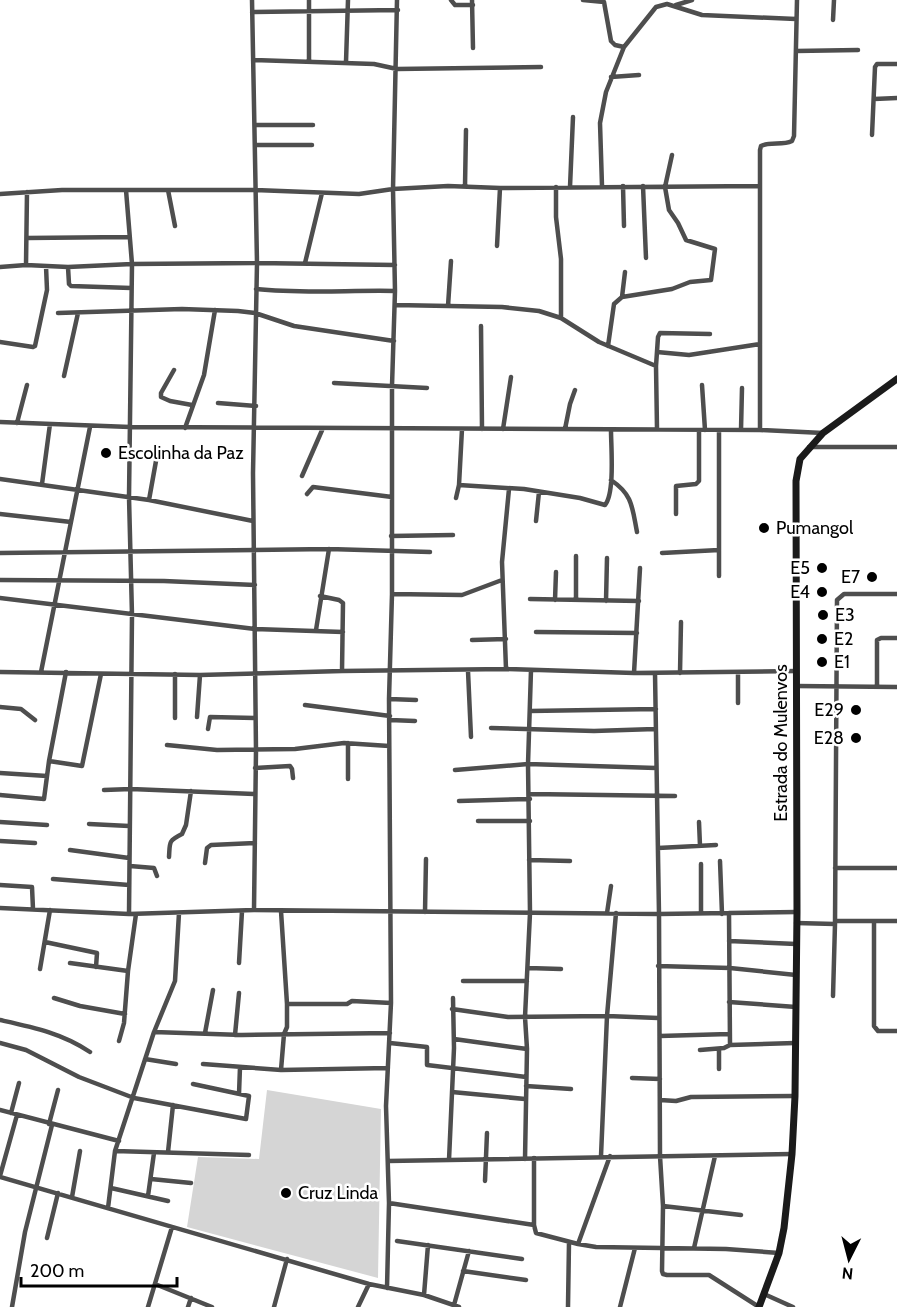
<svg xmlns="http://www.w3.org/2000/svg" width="897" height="1307" font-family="Cabin,sans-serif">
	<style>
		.green { fill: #d5d5d5 }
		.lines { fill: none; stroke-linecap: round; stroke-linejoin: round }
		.street { stroke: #4e4e4e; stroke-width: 4.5 }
		.secondary { stroke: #1b1b1b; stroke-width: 7 }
		.poi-dot { fill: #000; stroke: #fff; stroke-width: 2 }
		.labels { text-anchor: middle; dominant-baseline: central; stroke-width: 5; stroke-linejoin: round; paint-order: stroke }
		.poi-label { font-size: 18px; fill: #000; stroke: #fff; text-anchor: start }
		.street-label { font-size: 18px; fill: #000; stroke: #fff }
	</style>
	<rect width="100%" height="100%" fill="#fff"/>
	<path class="green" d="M 267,1090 L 381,1109 L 378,1278 L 187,1227 L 198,1157 L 259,1159 Z"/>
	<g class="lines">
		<path class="street" d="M 252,0 L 257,263 L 253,473 L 256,750 L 254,910
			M 309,0 L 309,62
			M 451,0 L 455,5 L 473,5
			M 472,0 L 473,48
			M 583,0 L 604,2 L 611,41 L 615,45 L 624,47
			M 676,5 L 692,0
			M 252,12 L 398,10
			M 833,20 L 834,0
			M 796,51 L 858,50
			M 253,60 L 374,64 L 397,69 L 541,67
			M 346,62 L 348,0
			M 611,77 L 639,75
			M 874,99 L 897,98
			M 255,125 L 313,125
			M 872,135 L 875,67 L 877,64 L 897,64
			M 255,145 L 312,145
			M 465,186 L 466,130
			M 602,186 L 600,123 L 606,92 L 624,47 L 656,7 L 667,4 L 702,15 L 796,19
			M 623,186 L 624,226
			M 643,186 L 646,258
			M 556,187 L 556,217 L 561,259 L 561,318
			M 570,187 L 573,117
			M 126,190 L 132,264 L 129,497 L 132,615 L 129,914
			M 168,190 L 175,226
			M 0,194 L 62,190 L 255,190 L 359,194 L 393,189 L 448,186 L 500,188 L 760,186
			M 27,238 L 129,237
			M 497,246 L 500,188
			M 305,263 L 322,193
			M 26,265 L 27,192
			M 0,267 L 26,265 L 68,267 L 132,264 L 257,263 L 395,265
			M 68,267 L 69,284 L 71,286 L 131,288
			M 256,289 C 302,294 349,290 395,291
			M 622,297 L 625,272
			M 395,305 L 502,307 L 539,311 L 561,318 L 599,342 L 656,366 L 657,429
			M 448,306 L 451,261
			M 58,313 L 182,309 L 238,311 L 255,313 L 294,326 L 394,341
			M 481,326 L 482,429
			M 0,342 L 33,347 L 35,346 L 47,290 L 46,266
			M 608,346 L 614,304 L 622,297 L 672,289 L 690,282 L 711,280 L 715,249 L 686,240 L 678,223 L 669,210 L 665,187 L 672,155
			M 657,352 L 689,355 L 760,344
			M 656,366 L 658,337 L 660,333 L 710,334
			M 174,370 L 161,393 L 161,397 L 170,401 L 192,405
			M 64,376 L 78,313
			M 334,383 L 427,388
			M 702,385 L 705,430
			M 218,403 L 256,406
			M 0,422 L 130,427 L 760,430 L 823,433
			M 17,423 L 27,385
			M 185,428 L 204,375 L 215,310
			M 503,429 L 511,377
			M 565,429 L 570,404 L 575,390
			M 741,430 L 742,388
			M 760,430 L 760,150 L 761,146 C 771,141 782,146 792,141 L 794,136 L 797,0
			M 809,447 L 897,447
			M 302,476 L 323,428
			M 0,479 L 149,500 L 253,521
			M 611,480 C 633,495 632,507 637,532
			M 42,484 L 50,424
			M 459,485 L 524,489 L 580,498 L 605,505 C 615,493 611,447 611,430
			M 307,494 L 313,487 L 392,497
			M 456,498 L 459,485 L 462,429
			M 149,500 L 156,461
			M 0,514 L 71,522
			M 676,514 L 676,486 L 696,484 L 699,481 L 699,430
			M 536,521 L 539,492
			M 391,536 L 453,535
			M 0,553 L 329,549 L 430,552
			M 662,553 L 719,550
			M 719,576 L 719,430
			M 0,580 L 164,581 L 255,585
			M 392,594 L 462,595 L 502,580
			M 320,596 L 339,600 L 343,603 L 342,671
			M 0,598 L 255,629 L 343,632
			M 530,599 L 639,601
			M 555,600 L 556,572
			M 576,600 L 576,556
			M 606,601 L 607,558
			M 316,630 L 329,549
			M 536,632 L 637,633
			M 472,640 L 506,639
			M 506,669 L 502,562 L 509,489
			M 468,671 L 471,737
			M 0,672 L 200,675 L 342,671 L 506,669 L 634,673 L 796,671
			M 41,672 L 90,427
			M 738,672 L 738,703
			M 634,673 L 640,568
			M 655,673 L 659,914 L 660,1156 L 663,1206 L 662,1271 L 663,1274 L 667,1275 L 709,1275 L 759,1307
			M 680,673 L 681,622
			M 796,686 L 897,687
			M 877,687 L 877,640 L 881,638 L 897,638
			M 389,699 L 416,700
			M 305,705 L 390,716
			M 0,707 L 21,709 L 35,720
			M 530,711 L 656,709
			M 197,717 L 200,675
			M 175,718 L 175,674
			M 390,720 L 415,721
			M 491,728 L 594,731 L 655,729
			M 208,729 L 210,717 L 255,718
			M 167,745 L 217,750 L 295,749 L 344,743 L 389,746
			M 49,761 L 82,766 L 101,674
			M 255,768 L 290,766 L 292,769 L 293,778
			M 455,770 L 528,764 L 656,768
			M 0,773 L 47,776
			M 348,779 L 348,743
			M 104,790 L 131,789 L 254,794
			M 530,794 L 675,796
			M 0,795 L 44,799 L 49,761 L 66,672
			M 459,801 L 530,799
			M 478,821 L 530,821
			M 0,822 L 47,825
			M 699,822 L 700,846
			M 89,824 L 129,826
			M 0,841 L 35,843
			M 658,848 L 716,845
			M 70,850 L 129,858
			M 169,857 C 170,842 168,841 182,834 L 186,825 L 191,791
			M 529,860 L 570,861
			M 720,861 L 722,914
			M 205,863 L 207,848 L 211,845 L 255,843
			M 701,864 L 701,913
			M 130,866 L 154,868 L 157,876
			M 835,868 L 897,868
			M 53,879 L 129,885
			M 0,885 L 32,887 L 33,909
			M 0,908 L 129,914 L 254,910 L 659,914 L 797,912
			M 281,911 L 287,1004 L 287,1027 L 284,1034 L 281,1070
			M 425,912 L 426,859
			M 607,913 L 611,886
			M 729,913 L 730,1045 L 795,1043
			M 835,921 L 897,921
			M 874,921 L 874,1026 L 878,1031 L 897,1031
			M 796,923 L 835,924
			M 729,941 L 796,944
			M 45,942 L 97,953 L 96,967
			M 70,963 L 128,971
			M 239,963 L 242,911
			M 658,966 L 730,968 L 796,975
			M 528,968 L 561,969
			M 40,969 L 50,910
			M 463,981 L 527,981
			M 833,996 L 835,924 L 837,600 L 844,594 L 897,594
			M 54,998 L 80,1006 L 125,1014
			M 729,1002 L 796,1007
			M 287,1004 L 347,1004 L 352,1001 L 391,1003
			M 452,1009 L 508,1017 L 607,1016 L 658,1018
			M 0,1020 C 32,1027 62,1033 90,1052
			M 154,1032 L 242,1035 L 390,1033
			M 205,1033 L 213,990
			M 235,1035 L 239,993
			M 660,1036 L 729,1034
			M 454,1039 L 527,1049
			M 119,1041 L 124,1023 L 128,971 L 136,914
			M 0,1043 L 26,1050 L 79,1077 L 134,1098 L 246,1119 L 249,1096 L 193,1084
			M 390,1043 L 427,1047 L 427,1065 L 526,1077
			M 700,1050 L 724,1048 L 730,1045
			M 145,1059 L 176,1064
			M 203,1064 L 281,1070 L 388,1068
			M 719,1069 L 719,1049
			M 632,1078 L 660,1079
			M 526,1086 L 571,1089
			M 452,1092 L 525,1099
			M 239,1094 L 240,1067
			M 660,1100 L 676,1101 L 691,1097 L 795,1096
			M 0,1110 L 119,1141
			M 11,1113 L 19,1083
			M 49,1124 L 58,1090
			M 115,1151 L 249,1155
			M 168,1152 L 173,1105
			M 601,1156 L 607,1016 L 616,913
			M 534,1158 L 534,1225 L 536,1233 L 578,1244 L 596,1247 L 726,1249 L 779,1253
			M 525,1159 L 527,1049 L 525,1017 L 530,913 L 528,764 L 531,670
			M 449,1160 L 454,1048 L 453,998
			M 388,1161 L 792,1154
			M 0,1176 L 17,1115
			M 0,1177 L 369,1284 L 424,1295 L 459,1307
			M 151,1179 L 191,1183
			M 485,1181 L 487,1133
			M 111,1188 L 168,1201
			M 148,1196 L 154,1153
			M 72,1197 L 80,1151
			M 389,1203 L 534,1225
			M 663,1206 L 741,1215
			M 108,1208 L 115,1151 L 154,1032 L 175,981 L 179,913
			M 47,1238 L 58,1193
			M 397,1241 L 522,1259
			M 578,1244 L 610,1156
			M 694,1248 L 715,1156
			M 463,1271 L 526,1280
			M 155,1284 L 212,1307
			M 387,1288 L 389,1203 L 386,1106 L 391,1003 L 389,699 L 392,594 L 392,386 L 395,291 L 393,189 L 397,0
			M 764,1294 L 793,1307
			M 424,1295 L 428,1245
			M 454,1305 L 469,1251
			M 12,1307 L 25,1232 L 52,1125
			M 148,1307 L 172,1227
			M 188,1307 L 191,1298
			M 274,1307 L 287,1259
			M 358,1307 L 369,1284
			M 568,1307 L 569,1242
			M 620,1307 L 635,1248"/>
		<path class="secondary" d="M 759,1307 L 779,1253 L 784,1228 L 792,1154 L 795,1096 L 797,912 L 796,481 L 800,459 L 823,433 L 897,379"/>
	</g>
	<g class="poi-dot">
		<circle cx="106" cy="453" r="6"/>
		<circle cx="764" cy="528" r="6"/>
		<circle cx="822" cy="568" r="6"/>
		<circle cx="872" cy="577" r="6"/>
		<circle cx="822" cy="592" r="6"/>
		<circle cx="823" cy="615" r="6"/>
		<circle cx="822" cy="639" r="6"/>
		<circle cx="822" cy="662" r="6"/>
		<circle cx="856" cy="710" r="6"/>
		<circle cx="856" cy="738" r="6"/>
		<circle cx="286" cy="1193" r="6"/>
	</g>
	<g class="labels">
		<g class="poi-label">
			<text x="118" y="453">Escolinha da Paz</text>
			<text x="776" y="528">Pumangol</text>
			<text x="810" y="568" text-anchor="end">E5</text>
			<text x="860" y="577" text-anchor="end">E7</text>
			<text x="810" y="592" text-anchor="end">E4</text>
			<text x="835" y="615">E3</text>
			<text x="834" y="639">E2</text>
			<text x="834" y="662">E1</text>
			<text x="844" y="710" text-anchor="end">E29</text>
			<text x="844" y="738" text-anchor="end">E28</text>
			<text x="298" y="1193">Cruz Linda</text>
		</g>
		<g class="street-label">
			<text transform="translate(781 743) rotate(-90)">Estrada do Mulenvos</text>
		</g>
	</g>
	<g transform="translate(849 1259) rotate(186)" stroke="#ffffff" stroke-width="4.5" paint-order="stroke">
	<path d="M0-4.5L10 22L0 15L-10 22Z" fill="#000000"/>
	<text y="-9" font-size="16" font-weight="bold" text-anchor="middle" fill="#000000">N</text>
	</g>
	<path d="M21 1277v9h156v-9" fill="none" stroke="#000000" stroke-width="3"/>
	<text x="30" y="1277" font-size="18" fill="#000000" stroke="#ffffff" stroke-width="4.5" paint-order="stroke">200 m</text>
</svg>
